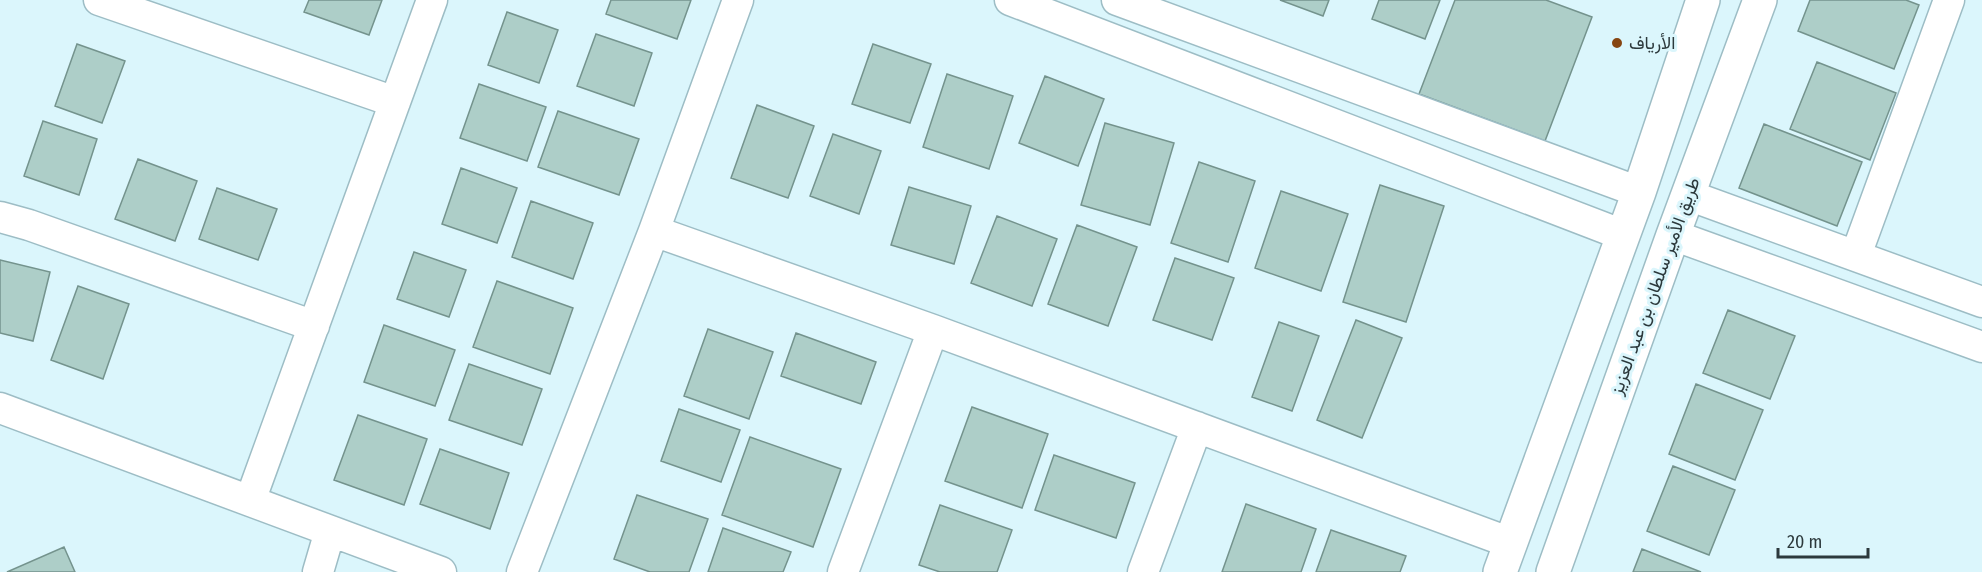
<svg xmlns="http://www.w3.org/2000/svg" width="1982" height="572" font-family="'Fira Sans Condensed',Vazirmatn,sans-serif">
	<style>
		.building { fill: #adcec8; stroke: #74938d; stroke-width: 1.5 }
		.lines { fill: none; stroke-linecap: round; stroke-linejoin: round }
		.minor-casing { stroke: #9dbdc5; stroke-width: 33 }
		.major-casing { stroke: #9dbdc5; stroke-width: 36 }
		.minor { stroke: #fff; stroke-width: 30 }
		.major { stroke: #fff; stroke-width: 33 }
		.poi-dot { fill: #864511; stroke: #dbf6fc; stroke-width: 2 }
		.labels { text-anchor: middle; dominant-baseline: central; stroke-width: 6; stroke-linejoin: round; paint-order: stroke }
		.poi-label { font-size: 18px; fill: #2c393c; stroke: #dbf6fc; text-anchor: start }
		.street-label { font-size: 18px; fill: #2c393c; stroke: #dbf6fc }
	</style>
	<rect width="100%" height="100%" fill="#dbf6fc"/>
	<path class="building" d="M 309,0 L 382,0 L 369,35 L 304,12 Z
		M 611,0 L 691,0 L 677,39 L 606,14 Z
		M 1280,0 L 1329,0 L 1323,16 Z
		M 1379,0 L 1440,0 L 1425,39 L 1372,19 Z
		M 1455,0 L 1546,0 L 1592,17 L 1545,141 L 1419,94 Z
		M 1810,0 L 1906,0 L 1919,5 L 1894,69 L 1798,31 Z
		M 507,12 L 558,30 L 539,83 L 488,65 Z
		M 596,34 L 652,53 L 634,106 L 577,86 Z
		M 77,44 L 125,61 L 102,123 L 55,106 Z
		M 873,44 L 931,64 L 910,123 L 852,104 Z
		M 1817,62 L 1896,93 L 1870,160 L 1790,129 Z
		M 947,74 L 1013,96 L 989,169 L 923,147 Z
		M 1045,76 L 1104,99 L 1078,166 L 1019,143 Z
		M 479,84 L 546,107 L 527,161 L 460,138 Z
		M 757,105 L 814,126 L 788,198 L 731,178 Z
		M 558,111 L 639,139 L 619,195 L 538,167 Z
		M 43,121 L 97,139 L 79,195 L 24,176 Z
		M 1105,123 L 1174,143 L 1150,225 L 1081,205 Z
		M 1764,124 L 1862,162 L 1837,226 L 1739,188 Z
		M 833,134 L 881,151 L 859,214 L 810,196 Z
		M 138,159 L 197,181 L 175,241 L 115,219 Z
		M 1199,162 L 1255,181 L 1228,262 L 1171,243 Z
		M 461,168 L 517,188 L 497,243 L 442,224 Z
		M 1380,185 L 1444,206 L 1406,322 L 1343,302 Z
		M 909,187 L 971,206 L 954,264 L 891,245 Z
		M 217,188 L 277,209 L 258,260 L 199,239 Z
		M 1281,191 L 1348,214 L 1321,291 L 1255,268 Z
		M 531,201 L 593,223 L 573,279 L 512,257 Z
		M 997,216 L 1057,239 L 1032,306 L 971,283 Z
		M 1077,225 L 1137,247 L 1108,326 L 1048,304 Z
		M 414,252 L 466,270 L 449,317 L 397,299 Z
		M 1175,258 L 1234,278 L 1212,340 L 1153,320 Z
		M 0,260 L 50,272 L 33,341 L 0,333 Z
		M 497,281 L 573,308 L 550,374 L 473,347 Z
		M 78,286 L 129,304 L 103,379 L 51,360 Z
		M 1728,310 L 1795,336 L 1770,399 L 1703,373 Z
		M 1356,320 L 1402,338 L 1362,438 L 1317,420 Z
		M 1279,322 L 1319,336 L 1292,411 L 1252,397 Z
		M 384,325 L 455,350 L 435,406 L 364,382 Z
		M 708,329 L 773,352 L 749,419 L 684,396 Z
		M 796,333 L 876,362 L 861,404 L 781,376 Z
		M 469,364 L 542,389 L 522,445 L 449,420 Z
		M 1696,384 L 1763,410 L 1735,480 L 1669,454 Z
		M 972,407 L 1048,434 L 1022,508 L 945,481 Z
		M 679,409 L 740,430 L 721,482 L 661,461 Z
		M 358,415 L 427,439 L 404,505 L 334,480 Z
		M 750,437 L 841,469 L 813,547 L 722,515 Z
		M 440,449 L 509,473 L 490,529 L 420,504 Z
		M 1054,455 L 1135,483 L 1116,538 L 1035,510 Z
		M 1673,466 L 1735,490 L 1709,555 L 1647,531 Z
		M 637,495 L 708,519 L 689,572 L 650,572 L 614,559 Z
		M 1246,504 L 1316,529 L 1301,572 L 1222,572 Z
		M 940,505 L 1012,530 L 997,572 L 940,572 L 919,565 Z
		M 723,528 L 791,552 L 783,572 L 708,572 Z
		M 1331,530 L 1406,556 L 1400,572 L 1316,572 Z
		M 64,547 L 75,572 L 7,572 Z
		M 1642,549 L 1701,572 L 1633,572 Z"/>
	<g class="lines">
		<defs>
			<path id="minor" d="M 99,0 L 395,102
				M 1010,0 L 1623,235
				M 1117,0 L 1639,192
				M 1688,195 L 1982,302
				M 0,217 L 29,225 L 314,326
				M 654,231 L 933,330 L 1511,543
				M 1673,235 L 1982,347
				M 1856,255 L 1949,0
				M 0,408 L 441,572
				M 250,501 L 432,0
				M 318,572 L 330,531
				M 522,572 L 654,231 L 738,0
				M 843,572 L 933,330
				M 1143,572 L 1197,427"/>
			<path id="major" d="M 1500,572 L 1639,192 L 1703,0
				M 1553,572 L 1673,235 L 1760,0"/>
		</defs>
		<use href="#minor" class="minor-casing"/>
		<use href="#major" class="major-casing"/>
		<use href="#minor" class="minor"/>
		<use href="#major" class="major"/>
	</g>
	<circle class="poi-dot" cx="1617" cy="43" r="6"/>
	<g class="labels">
		<g class="poi-label">
			<text x="1629" y="43">الأرياف</text>
		</g>
		<g class="street-label">
			<text transform="translate(1655 286) rotate(-70)">طريق الأمير سلطان بن عبد العزيز</text>
		</g>
	</g>
	<path d="M1778 548v9h90v-9" fill="none" stroke="#2c393c" stroke-width="3"/>
	<text x="1787" y="548" font-size="18" fill="#2c393c" stroke="#dbf6fc" stroke-width="4.5" paint-order="stroke">20 m</text>
</svg>
